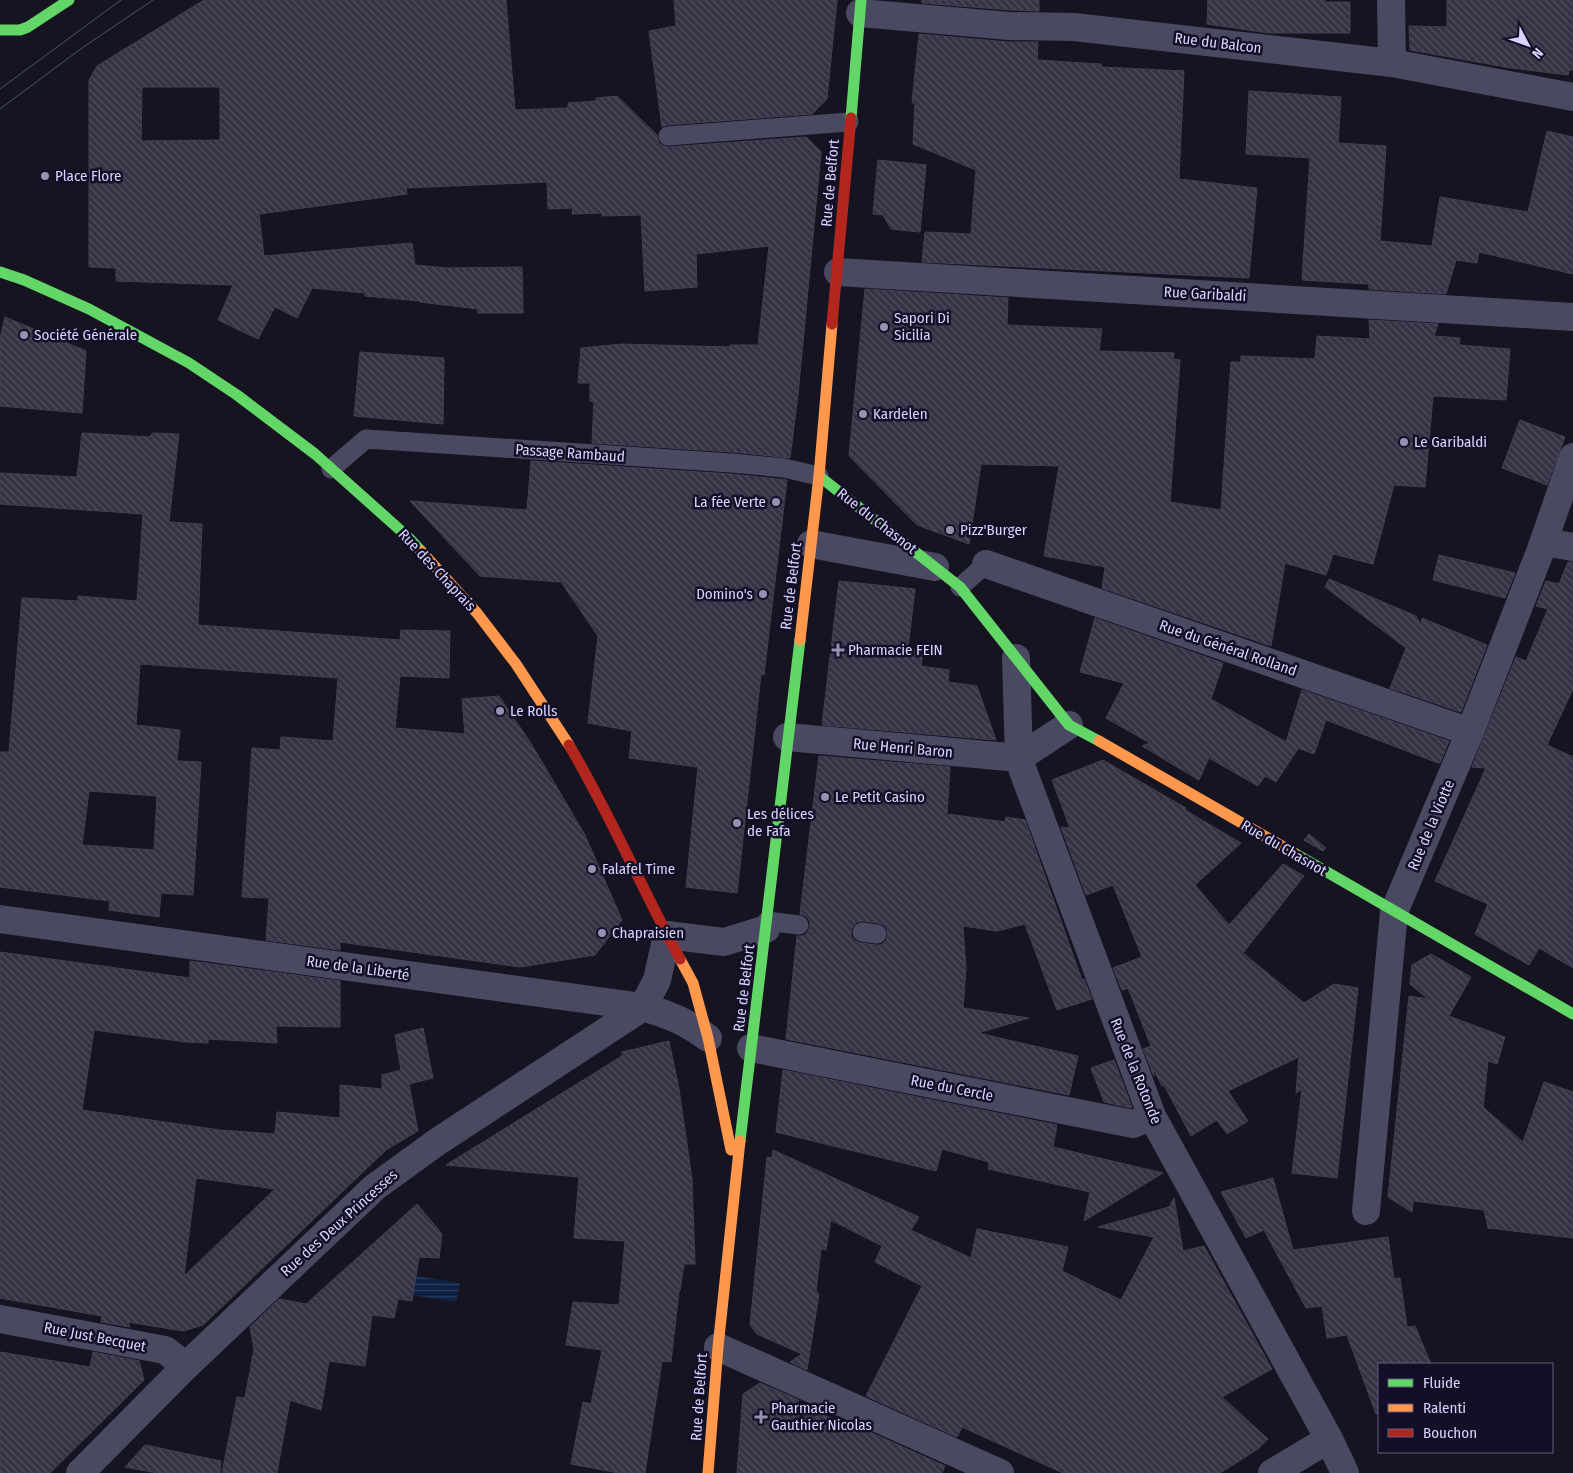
<svg xmlns="http://www.w3.org/2000/svg" width="1573" height="1473" font-family="'Fira Sans Condensed',sans-serif">
	<style>
		.water { fill: url(#water-rules) }
		.building { fill: url(#building-back-hatch); stroke: #433f54; fill-rule: evenodd }
		.lines { fill: none; stroke-linecap: round; stroke-linejoin: round }
		.lane { stroke: #4a4962; stroke-width: 19 }
		.street { stroke: #4a4962; stroke-width: 28 }
		.fast { stroke: #63d668; stroke-width: 11 }
		.slow { stroke: #ff974d; stroke-width: 11 }
		.jam { stroke: #b3261e; stroke-width: 11 }
		.tram { stroke: #43596b; stroke-width: 1 }
		.poi-dot { fill: #9591b1; stroke: #130f26; stroke-width: 2 }
		.labels { text-anchor: middle; dominant-baseline: central; stroke-width: 5; stroke-linejoin: round; paint-order: stroke }
		.street-label { font-size: 15px; fill: #d9d4ff; stroke: #130f26 }
		.poi-label { font-size: 15px; fill: #d9d4ff; stroke: #130f26; text-anchor: start }
	</style>
	<defs>
		<pattern id="water-rules" width="6" height="5" patternUnits="userSpaceOnUse" patternTransform="scale(1.25)"><rect width="6" height="5" fill="#0d2144"/><path d="M0 2.5h6" fill="none" stroke="#304060"/></pattern>
		<pattern id="building-back-hatch" width="6" height="6" patternUnits="userSpaceOnUse" patternTransform="scale(1.25)"><rect width="6" height="6" fill="#343243"/><path d="M-1 5l2 2M0 0l6 6M5-1l2 2" fill="none" stroke="#514f5f"/></pattern>
	</defs>
	<rect width="100%" height="100%" fill="#161421"/>
	<path class="water" d="M 416,1276 L 460,1283 L 456,1302 L 413,1295 Z"/>
	<path class="building" d="M 204,0 L 506,0 L 515,110 L 568,108 L 568,103 L 596,101 L 596,98 L 617,96 L 657,135 L 659,143 L 664,146 L 668,147 L 806,137 L 821,152 L 798,395 L 790,458 L 733,452 L 592,443 L 594,402 L 590,401 L 590,383 L 578,383 L 581,348 L 622,344 L 730,347 L 730,345 L 758,345 L 769,246 L 696,254 L 697,287 L 645,291 L 641,215 L 602,216 L 602,213 L 572,214 L 573,208 L 548,209 L 547,182 L 406,188 L 407,194 L 259,214 L 264,256 L 412,243 L 415,265 L 447,268 L 522,267 L 523,313 L 478,313 L 478,309 L 420,302 L 420,301 L 365,296 L 365,293 L 312,288 L 297,318 L 275,307 L 258,339 L 218,320 L 233,285 L 116,281 L 116,268 L 89,267 L 89,80 L 97,66 ZM 142,87 L 220,87 L 220,140 L 141,141 Z
		M 674,0 L 837,0 L 827,99 L 812,114 L 667,125 L 662,127 L 649,31 L 676,26 Z
		M 922,0 L 1039,0 L 1039,11 L 1010,10 L 922,3 Z
		M 1208,0 L 1325,0 L 1325,2 L 1350,2 L 1350,33 L 1269,33 L 1207,24 Z
		M 1447,0 L 1573,0 L 1573,70 L 1569,70 L 1568,75 L 1511,68 L 1410,50 L 1409,26 L 1447,27 Z
		M 919,34 L 1008,42 L 1038,42 L 1037,60 L 1101,64 L 1101,67 L 1184,71 L 1179,179 L 1257,188 L 1249,278 L 922,262 L 925,232 L 971,234 L 976,170 L 913,144 L 915,103 L 912,103 Z
		M 1249,91 L 1341,97 L 1338,143 L 1386,146 L 1380,241 L 1432,246 L 1440,197 L 1528,212 L 1547,131 L 1573,137 L 1573,274 L 1479,252 L 1477,263 L 1456,260 L 1446,294 L 1369,289 L 1369,284 L 1302,280 L 1310,158 L 1246,154 Z
		M 878,160 L 926,165 L 920,232 L 891,229 L 883,215 L 873,214 Z
		M 865,289 L 1008,298 L 1007,325 L 1102,329 L 1099,351 L 1174,353 L 1173,359 L 1180,360 L 1170,502 L 1221,510 L 1231,362 L 1241,362 L 1241,356 L 1315,359 L 1317,336 L 1370,339 L 1369,320 L 1438,324 L 1434,336 L 1460,338 L 1459,345 L 1510,349 L 1506,400 L 1433,396 L 1425,487 L 1394,485 L 1373,564 L 1333,554 L 1326,575 L 1285,563 L 1271,646 L 1102,588 L 1105,567 L 1044,556 L 1059,466 L 981,464 L 969,544 L 917,525 L 849,456 Z
		M 5,317 L 86,351 L 82,413 L 0,406 L 0,339 Z
		M 360,352 L 444,358 L 443,424 L 354,416 Z
		M 1520,420 L 1565,437 L 1547,485 L 1502,468 Z
		M 82,433 L 149,437 L 153,433 L 179,434 L 169,522 L 202,524 L 198,625 L 400,640 L 401,630 L 450,631 L 449,678 L 400,676 L 395,728 L 465,734 L 462,699 L 499,696 L 532,745 L 585,835 L 622,920 L 595,955 L 520,967 L 340,942 L 340,950 L 266,940 L 269,898 L 242,897 L 252,748 L 280,750 L 281,737 L 333,741 L 338,678 L 140,664 L 136,725 L 180,730 L 177,761 L 201,762 L 193,895 L 161,893 L 159,917 L 109,910 L 110,901 L 0,887 L 0,752 L 9,752 L 22,598 L 78,601 L 78,596 L 137,601 L 143,514 L 0,504 L 0,473 L 77,477 ZM 89,791 L 157,796 L 154,850 L 82,845 Z
		M 531,461 L 731,474 L 787,480 L 764,675 L 761,674 L 737,893 L 686,887 L 698,767 L 629,758 L 632,731 L 588,723 L 598,636 L 561,582 L 480,576 L 410,501 L 527,510 Z
		M 1439,555 L 1515,573 L 1505,598 L 1433,580 Z
		M 1568,562 L 1573,562 L 1573,689 L 1547,745 L 1573,757 L 1573,968 L 1539,948 L 1529,965 L 1475,934 L 1488,904 L 1435,881 L 1486,768 L 1472,767 L 1516,657 L 1526,661 L 1548,609 L 1536,606 L 1546,581 L 1559,584 Z
		M 1329,579 L 1416,616 L 1421,625 L 1422,618 L 1487,645 L 1461,712 L 1390,688 L 1406,648 L 1325,587 Z
		M 839,581 L 915,589 L 908,648 L 923,651 L 921,666 L 949,670 L 948,682 L 977,686 L 996,740 L 822,725 Z
		M 1095,618 L 1223,663 L 1211,699 L 1286,742 L 1302,690 L 1449,741 L 1440,763 L 1438,763 L 1326,720 L 1314,754 L 1295,747 L 1298,749 L 1276,782 L 1265,776 L 1258,786 L 1209,758 L 1199,780 L 1142,746 L 1150,743 L 1106,718 L 1124,683 L 1080,672 Z
		M 819,756 L 950,767 L 947,814 L 1005,822 L 1006,817 L 1025,820 L 1082,980 L 1084,979 L 1092,999 L 1057,1010 L 1025,924 L 997,931 L 963,926 L 966,969 L 963,1008 L 1029,1018 L 978,1033 L 1078,1056 L 1069,1095 L 786,1039 L 797,936 L 803,936 L 808,932 L 810,926 L 810,921 L 806,916 L 800,914 ZM 863,921 L 878,923 L 884,925 L 887,929 L 888,935 L 886,941 L 881,945 L 876,945 L 861,943 L 855,941 L 851,936 L 851,930 L 853,926 L 857,922 Z
		M 1103,760 L 1186,808 L 1185,810 L 1241,843 L 1195,885 L 1229,925 L 1283,864 L 1304,876 L 1243,953 L 1304,1003 L 1334,984 L 1358,988 L 1337,1178 L 1292,1173 L 1302,1089 L 1296,1093 L 1299,1057 L 1228,1091 L 1248,1121 L 1227,1134 L 1217,1120 L 1191,1136 L 1164,1085 L 1162,1086 L 1153,1068 L 1154,1076 L 1143,1049 L 1151,1046 L 1128,988 L 1122,990 L 1113,968 L 1142,957 L 1113,885 L 1086,895 L 1061,827 L 1070,828 L 1052,780 Z
		M 1309,834 L 1326,848 L 1323,851 L 1304,840 Z
		M 0,952 L 190,978 L 190,961 L 340,981 L 340,1027 L 276,1026 L 277,1043 L 208,1039 L 208,1043 L 186,1042 L 94,1030 L 82,1110 L 220,1130 L 275,1134 L 277,1112 L 340,1118 L 340,1085 L 382,1089 L 382,1075 L 401,1070 L 395,1035 L 423,1028 L 433,1078 L 409,1084 L 418,1131 L 386,1150 L 203,1325 L 183,1331 L 128,1322 L 130,1327 L 101,1322 L 102,1316 L 0,1298 ZM 196,1178 L 275,1189 L 184,1276 Z
		M 1431,954 L 1471,977 L 1449,1016 L 1505,1037 L 1497,1064 L 1488,1061 L 1483,1107 L 1523,1142 L 1544,1082 L 1573,1092 L 1573,1238 L 1488,1228 L 1484,1210 L 1413,1201 L 1412,1212 L 1388,1197 L 1409,996 L 1428,999 L 1410,984 L 1412,965 Z
		M 669,1041 L 679,1089 L 692,1179 L 695,1264 L 684,1264 L 680,1291 L 679,1291 L 671,1362 L 662,1361 L 645,1473 L 619,1473 L 571,1464 L 583,1402 L 591,1404 L 602,1350 L 566,1345 L 573,1302 L 619,1305 L 625,1241 L 574,1238 L 579,1177 L 446,1165 L 622,1056 L 622,1052 Z
		M 1114,1060 L 1132,1107 L 1131,1108 L 1104,1102 L 1091,1068 Z
		M 783,1070 L 1057,1125 L 1053,1147 L 1163,1173 L 1084,1221 L 1090,1192 L 988,1169 L 989,1162 L 942,1149 L 936,1171 L 776,1132 Z
		M 773,1150 L 919,1217 L 911,1230 L 971,1258 L 977,1229 L 1068,1247 L 1062,1271 L 1121,1300 L 1154,1237 L 1098,1227 L 1169,1207 L 1174,1198 L 1183,1251 L 1204,1246 L 1272,1369 L 1222,1397 L 1268,1439 L 1258,1449 L 1220,1473 L 1063,1473 L 962,1427 L 957,1437 L 866,1396 L 922,1286 L 875,1262 L 882,1246 L 831,1220 L 826,1250 L 821,1249 L 816,1291 L 819,1294 L 807,1370 L 790,1362 L 802,1354 L 757,1334 L 750,1325 L 767,1157 L 772,1158 Z
		M 1273,1178 L 1293,1250 L 1388,1237 L 1394,1279 L 1400,1278 L 1407,1327 L 1415,1326 L 1431,1364 L 1379,1364 L 1379,1414 L 1376,1414 L 1347,1335 L 1327,1338 L 1322,1306 L 1306,1308 L 1264,1230 L 1246,1238 L 1221,1192 Z
		M 417,1204 L 442,1234 L 439,1258 L 419,1257 L 412,1301 L 398,1299 L 394,1318 L 372,1315 L 365,1366 L 329,1361 L 321,1410 L 290,1400 L 277,1473 L 222,1473 L 237,1397 L 245,1398 L 254,1349 L 250,1327 L 279,1299 L 306,1304 Z
		M 0,1352 L 90,1367 L 93,1352 L 139,1361 L 144,1380 L 50,1473 L 0,1473 Z
		M 760,1383 L 799,1400 L 798,1403 L 801,1404 L 798,1423 L 800,1424 L 807,1407 L 851,1427 L 852,1424 L 945,1466 L 942,1473 L 737,1473 L 743,1394 Z
		M 145,1445 L 221,1461 L 220,1473 L 157,1473 L 125,1467 Z"/>
	<g class="lines">
		<path class="lane" d="M 668,136 L 849,122
			M 331,469 L 366,439 L 732,463 L 784,468 L 819,476
			M 960,587 L 986,564
			M 767,921 L 799,925
			M 862,932 L 877,934"/>
		<path class="street" d="M 1391,0 L 1392,63
			M 860,13 L 1009,26 L 1074,27 L 1392,63 L 1573,97
			M 838,272 L 1573,317
			M 1544,542 L 1573,547
			M 811,544 L 935,567
			M 986,564 L 1470,732
			M 1069,725 L 1019,758 L 1023,771 L 1152,1116 L 1329,1439 L 1345,1473
			M 787,737 L 1019,758 L 1016,658
			M 0,919 L 643,1007 C 669,1015 686,1021 708,1038
			M 751,1048 L 1133,1124 L 1152,1116
			M 1366,1211 L 1394,912 L 1470,732 L 1540,552 L 1573,457
			M 0,1319 L 165,1350 L 186,1366
			M 718,1347 L 1000,1473
			M 80,1473 L 186,1366 L 375,1187 L 437,1142 L 643,1007 L 657,980 L 667,935 L 724,942 L 766,929
			M 1272,1473 L 1329,1439"/>
		<path class="fast" d="M 0,30 L 20,30 L 28,27 L 69,0
			M 851,118 L 861,0
			M 0,272 L 24,280 L 89,309 L 189,363 L 237,395 L 315,454 L 409,538 L 421,551
			M 819,476 L 960,587 L 1069,725 L 1099,741
			M 1294,853 L 1573,1014
			M 740,1141 L 800,640"/>
		<path class="slow" d="M 421,551 L 477,613 L 516,664 L 569,745
			M 800,640 L 819,476 L 832,324
			M 1099,741 L 1294,853
			M 680,959 L 693,983 L 708,1038 L 731,1150
			M 708,1473 L 718,1347 L 740,1141"/>
		<path class="jam" d="M 832,324 L 851,118
			M 569,745 C 610,814 642,889 680,959"/>
		<path class="tram" d="M 0,89 L 121,0
			M 0,109 L 82,48 L 153,0"/>
	</g>
	<g class="poi-dot">
		<circle cx="45" cy="176" r="5"/>
		<circle cx="884" cy="327" r="5"/>
		<circle cx="24" cy="335" r="5"/>
		<circle cx="863" cy="414" r="5"/>
		<circle cx="1404" cy="442" r="5"/>
		<circle cx="776" cy="502" r="5"/>
		<circle cx="950" cy="530" r="5"/>
		<circle cx="763" cy="594" r="5"/>
		<path d="M835.5 642.5h5v5h5v5h-5v5h-5v-5h-5v-5h5z"/>
		<circle cx="500" cy="711" r="5"/>
		<circle cx="825" cy="797" r="5"/>
		<circle cx="737" cy="823" r="5"/>
		<circle cx="592" cy="869" r="5"/>
		<circle cx="602" cy="933" r="5"/>
		<path d="M758.5 1409.5h5v5h5v5h-5v5h-5v-5h-5v-5h5z"/>
	</g>
	<g class="labels">
		<g class="street-label">
			<text transform="translate(1218 43) rotate(7)">Rue du Balcon</text>
			<text transform="translate(830 183) rotate(-85)">Rue de Belfort</text>
			<text transform="translate(1205 294) rotate(3)">Rue Garibaldi</text>
			<text transform="translate(570 453) rotate(4)">Passage Rambaud</text>
			<text transform="translate(877 521) rotate(38)">Rue du Chasnot</text>
			<text transform="translate(437 570) rotate(47)">Rue des Chaprais</text>
			<text transform="translate(791 586) rotate(-83)">Rue de Belfort</text>
			<text transform="translate(1228 648) rotate(19)">Rue du Général Rolland</text>
			<text transform="translate(903 748) rotate(5)">Rue Henri Baron</text>
			<text transform="translate(1431 825) rotate(-67)">Rue de la Viotte</text>
			<text transform="translate(1284 848) rotate(30)">Rue du Chasnot</text>
			<text transform="translate(358 968) rotate(8)">Rue de la Liberté</text>
			<text transform="translate(744 988) rotate(-83)">Rue de Belfort</text>
			<text transform="translate(1136 1071) rotate(68)">Rue de la Rotonde</text>
			<text transform="translate(952 1088) rotate(11)">Rue du Cercle</text>
			<text transform="translate(339 1223) rotate(-42)">Rue des Deux Princesses</text>
			<text transform="translate(95 1337) rotate(11)">Rue Just Becquet</text>
			<text transform="translate(699 1397) rotate(-86)">Rue de Belfort</text>
		</g>
		<g class="poi-label">
			<text x="55" y="176">Place Flore</text>
			<text x="894" y="318">Sapori Di<tspan x="894" dy="17">Sicilia</tspan></text>
			<text x="34" y="335">Société Générale</text>
			<text x="873" y="414">Kardelen</text>
			<text x="1414" y="442">Le Garibaldi</text>
			<text x="766" y="502" text-anchor="end">La fée Verte</text>
			<text x="960" y="530">Pizz'Burger</text>
			<text x="753" y="594" text-anchor="end">Domino's</text>
			<text x="848" y="650">Pharmacie FEIN</text>
			<text x="510" y="711">Le Rolls</text>
			<text x="835" y="797">Le Petit Casino</text>
			<text x="747" y="814">Les délices<tspan x="747" dy="17">de Fafa</tspan></text>
			<text x="602" y="869">Falafel Time</text>
			<text x="612" y="933">Chapraisien</text>
			<text x="771" y="1408">Pharmacie<tspan x="771" dy="17">Gauthier Nicolas</tspan></text>
		</g>
	</g>
	<rect x="1378" y="1363" width="175" height="90" fill="#130f26" stroke="#625e7d"/>
	<rect x="1388" y="1379" width="25" height="8" fill="#63d668" stroke="#625e7d"/>
	<text x="1423" y="1388" font-size="15" fill="#d9d4ff">Fluide</text>
	<rect x="1388" y="1404" width="25" height="8" fill="#ff974d" stroke="#625e7d"/>
	<text x="1423" y="1413" font-size="15" fill="#d9d4ff">Ralenti</text>
	<rect x="1388" y="1429" width="25" height="8" fill="#b3261e" stroke="#625e7d"/>
	<text x="1423" y="1438" font-size="15" fill="#d9d4ff">Bouchon</text>
	<g transform="translate(1528 45) rotate(131)" stroke="#130f26" stroke-width="4" paint-order="stroke">
	<path d="M0-4L9 19L0 12L-9 19Z" fill="#d9d4ff"/>
	<text y="-8" font-size="14" font-weight="bold" text-anchor="middle" fill="#d9d4ff">N</text>
	</g>
</svg>
